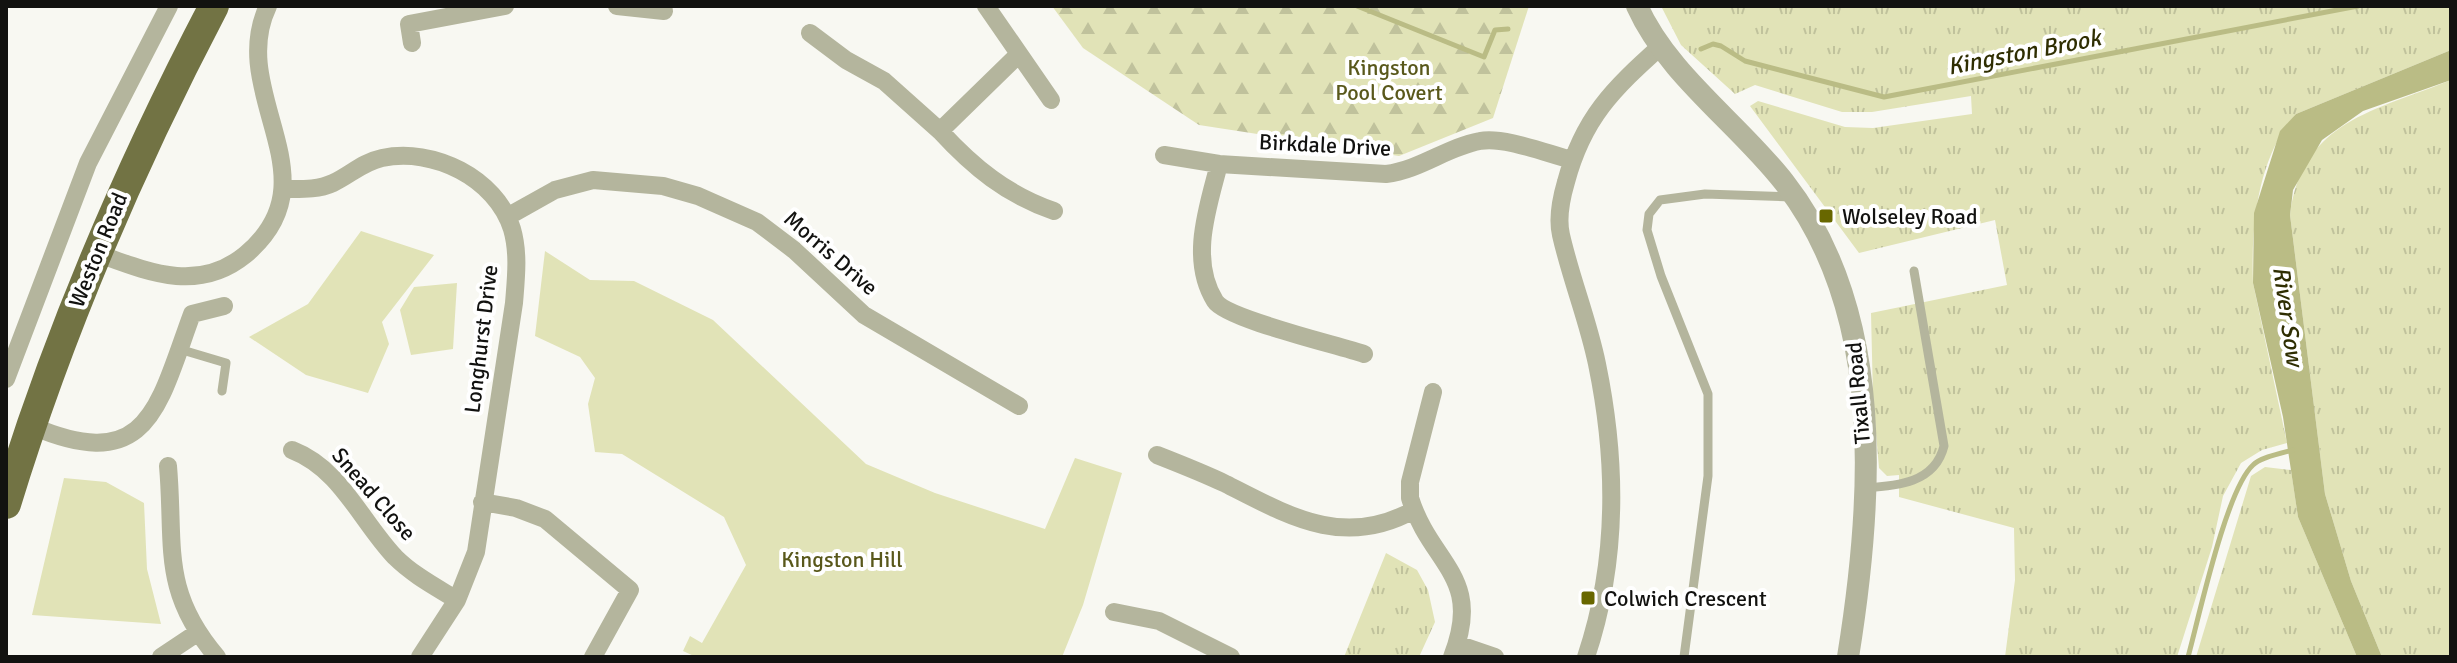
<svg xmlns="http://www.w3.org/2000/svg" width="2457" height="663" font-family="Signika,sans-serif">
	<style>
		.grass { fill: url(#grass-tufts) }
		.forest { fill: url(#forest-firs) }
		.park { fill: #e1e3b7 }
		.water { fill: #babc85 }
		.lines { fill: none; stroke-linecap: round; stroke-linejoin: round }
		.stream { stroke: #babc85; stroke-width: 5 }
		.service { stroke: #b4b59d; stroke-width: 9 }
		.minor { stroke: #b4b59d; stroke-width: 18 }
		.tertiary { stroke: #b4b59d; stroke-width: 22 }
		.trunk { stroke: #727344; stroke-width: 30 }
		.poi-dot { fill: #686700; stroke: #fff; stroke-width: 3 }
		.labels { text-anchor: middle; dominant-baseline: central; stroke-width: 8; stroke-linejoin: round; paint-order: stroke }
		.park-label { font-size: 22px; fill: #59581b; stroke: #fff }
		.street-label { font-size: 22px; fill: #121210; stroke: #fff }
		.poi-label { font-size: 22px; fill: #121210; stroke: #fff; text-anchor: start }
		.water-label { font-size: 24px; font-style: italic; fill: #2f2e02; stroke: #fff }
	</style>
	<defs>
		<pattern id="grass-tufts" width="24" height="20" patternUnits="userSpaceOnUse" patternTransform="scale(2)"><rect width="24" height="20" fill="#e1e3b7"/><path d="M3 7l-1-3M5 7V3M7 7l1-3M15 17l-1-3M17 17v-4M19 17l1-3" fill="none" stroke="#c0c29c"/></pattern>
		<pattern id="forest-firs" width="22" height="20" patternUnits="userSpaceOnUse" patternTransform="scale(2)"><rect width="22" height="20" fill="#e1e3b7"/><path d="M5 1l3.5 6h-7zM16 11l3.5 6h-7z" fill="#c0c29c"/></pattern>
	</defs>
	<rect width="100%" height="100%" fill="#f8f8f2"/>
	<path class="grass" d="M 1661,6 L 2451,6 L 2451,50 L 2296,114 C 2257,158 2251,227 2253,283 L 2287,443 L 2262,450 L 2241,463 L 2223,496 L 2212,547 L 2177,657 L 2005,657 L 2015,580 L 2014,528 L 1899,497 L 1899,475 L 1887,476 L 1879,468 L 1873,398 L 1871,313 L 2007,285 L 1995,220 L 1859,253 L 1750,106 L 1758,101 L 1845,127 L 1873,128 L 1972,114 L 1971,96 L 1872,112 L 1842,112 L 1755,85 L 1735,94 L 1681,45 Z
		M 2451,80 L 2451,657 L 2382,657 L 2351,581 L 2325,494 L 2290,215 C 2302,120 2376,111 2451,80 Z
		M 2265,467 L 2291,470 L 2298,517 L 2357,657 L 2196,657 L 2251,476 Z
		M 1386,553 L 1417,570 L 1428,590 L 1435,622 L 1419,657 L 1344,657 Z"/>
	<path class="forest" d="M 1052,6 L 1529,6 L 1493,118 L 1399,156 L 1199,125 L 1083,48 Z"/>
	<path class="park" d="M 361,231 L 434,255 L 382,322 L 389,344 L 368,393 L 306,375 L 249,337 L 308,304 Z
		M 545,251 L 590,280 L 634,281 L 713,320 L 866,464 L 935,493 L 1045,529 L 1075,458 L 1122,473 L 1083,605 L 1062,657 L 696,657 L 683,651 L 690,636 L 702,643 L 746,565 L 724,517 L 622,454 L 595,452 L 588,404 L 595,378 L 580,357 L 535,336 Z
		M 457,283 L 453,349 L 411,355 L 400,310 L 414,287 Z
		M 64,478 L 106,482 L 144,503 L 147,569 L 161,624 L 32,615 Z"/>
	<path class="water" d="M 2451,50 L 2451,80 L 2363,111 L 2322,140 L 2293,190 L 2290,215 L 2325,494 L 2351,581 L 2382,657 L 2357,657 L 2298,517 L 2283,417 L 2253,283 L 2254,213 L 2280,131 L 2296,114 Z"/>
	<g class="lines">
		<path class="stream" d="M 1357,6 L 1484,57 L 1495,30 L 1508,29
			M 1701,49 L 1713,44 L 1721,46 L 1745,61 L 1884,97 L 2358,6
			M 2188,657 C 2199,617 2226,490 2253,465 C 2261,457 2282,453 2293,450"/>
		<path class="service" d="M 179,349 L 226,363 L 222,391
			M 1865,488 C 1897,486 1935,483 1944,446 L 1914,271
			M 1684,657 L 1708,476 L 1708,394 L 1661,276 L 1647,230 L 1649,214 L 1660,200 L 1705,194 L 1791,197"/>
		<path class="minor" d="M 617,6 L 664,11
			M 986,6 L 1051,100
			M 810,33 L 846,60 L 884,81 L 940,131 L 1018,55
			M 412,43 L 409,24 L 505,6
			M 940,131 C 973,167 1007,195 1054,211
			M 1164,155 L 1219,164 L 1386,174 C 1420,170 1447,147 1480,141 C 1503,136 1548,154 1572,160
			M 1219,164 C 1208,207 1189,259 1215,301 C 1226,319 1338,345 1364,354
			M 284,189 C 301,189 318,190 333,183 C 350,175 363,162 382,158 C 433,147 496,178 512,229 C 519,253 516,278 514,303 L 476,552 L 457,600 L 420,657
			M 507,217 L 555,190 L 593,180 L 663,186 L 698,196 L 757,222 L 794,250 L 864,315 L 1019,406
			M 96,253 C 146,271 197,294 245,255 C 337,179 226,94 268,6
			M 6,379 L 88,163 L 169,6
			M 1433,392 L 1410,482 L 1410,498 C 1431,565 1484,576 1452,657
			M 32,426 C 149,476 158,406 192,314 L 224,306
			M 292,450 C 341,469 360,520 395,557 C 413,575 436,587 457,600
			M 1157,455 C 1180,464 1203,473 1226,484 C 1289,516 1344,549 1414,510
			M 168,466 C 175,546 160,590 217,657
			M 482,502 L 516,508 L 545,519 L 630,590 L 593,657
			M 1114,612 L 1159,621 L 1231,657
			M 1457,644 L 1495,657
			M 161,657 L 197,633
			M 1586,657 C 1618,562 1617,461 1597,364 C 1588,320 1571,279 1561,235 C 1557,218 1561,199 1566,182 C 1583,118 1613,89 1661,46"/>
		<path class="tertiary" d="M 1637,6 C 1668,75 1738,123 1784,182 C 1887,314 1873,502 1848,657"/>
		<path class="trunk" d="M 6,504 C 59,331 130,166 214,6"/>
	</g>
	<g class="poi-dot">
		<rect x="1818" y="208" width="16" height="16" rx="4"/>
		<rect x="1580" y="590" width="16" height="16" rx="4"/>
	</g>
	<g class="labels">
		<g class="park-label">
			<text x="1389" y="67">Kingston<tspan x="1389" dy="25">Pool Covert</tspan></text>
			<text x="842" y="559">Kingston Hill</text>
		</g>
		<g class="street-label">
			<text transform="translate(1325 145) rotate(3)">Birkdale Drive</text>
			<text transform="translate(98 250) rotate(-68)">Weston Road</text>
			<text transform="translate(831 253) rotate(41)">Morris Drive</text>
			<text transform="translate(481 339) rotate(-83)">Longhurst Drive</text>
			<text transform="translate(1858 393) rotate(-95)">Tixall Road</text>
			<text transform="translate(374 494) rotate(49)">Snead Close</text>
		</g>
		<g class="poi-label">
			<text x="1842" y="216">Wolseley Road</text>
			<text x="1604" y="598">Colwich Crescent</text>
		</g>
		<g class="water-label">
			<text transform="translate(2024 52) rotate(-11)">Kingston Brook</text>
			<text transform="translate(2288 316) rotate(82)">River Sow</text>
		</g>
	</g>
	<rect width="2457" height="663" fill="none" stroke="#121210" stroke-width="16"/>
</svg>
